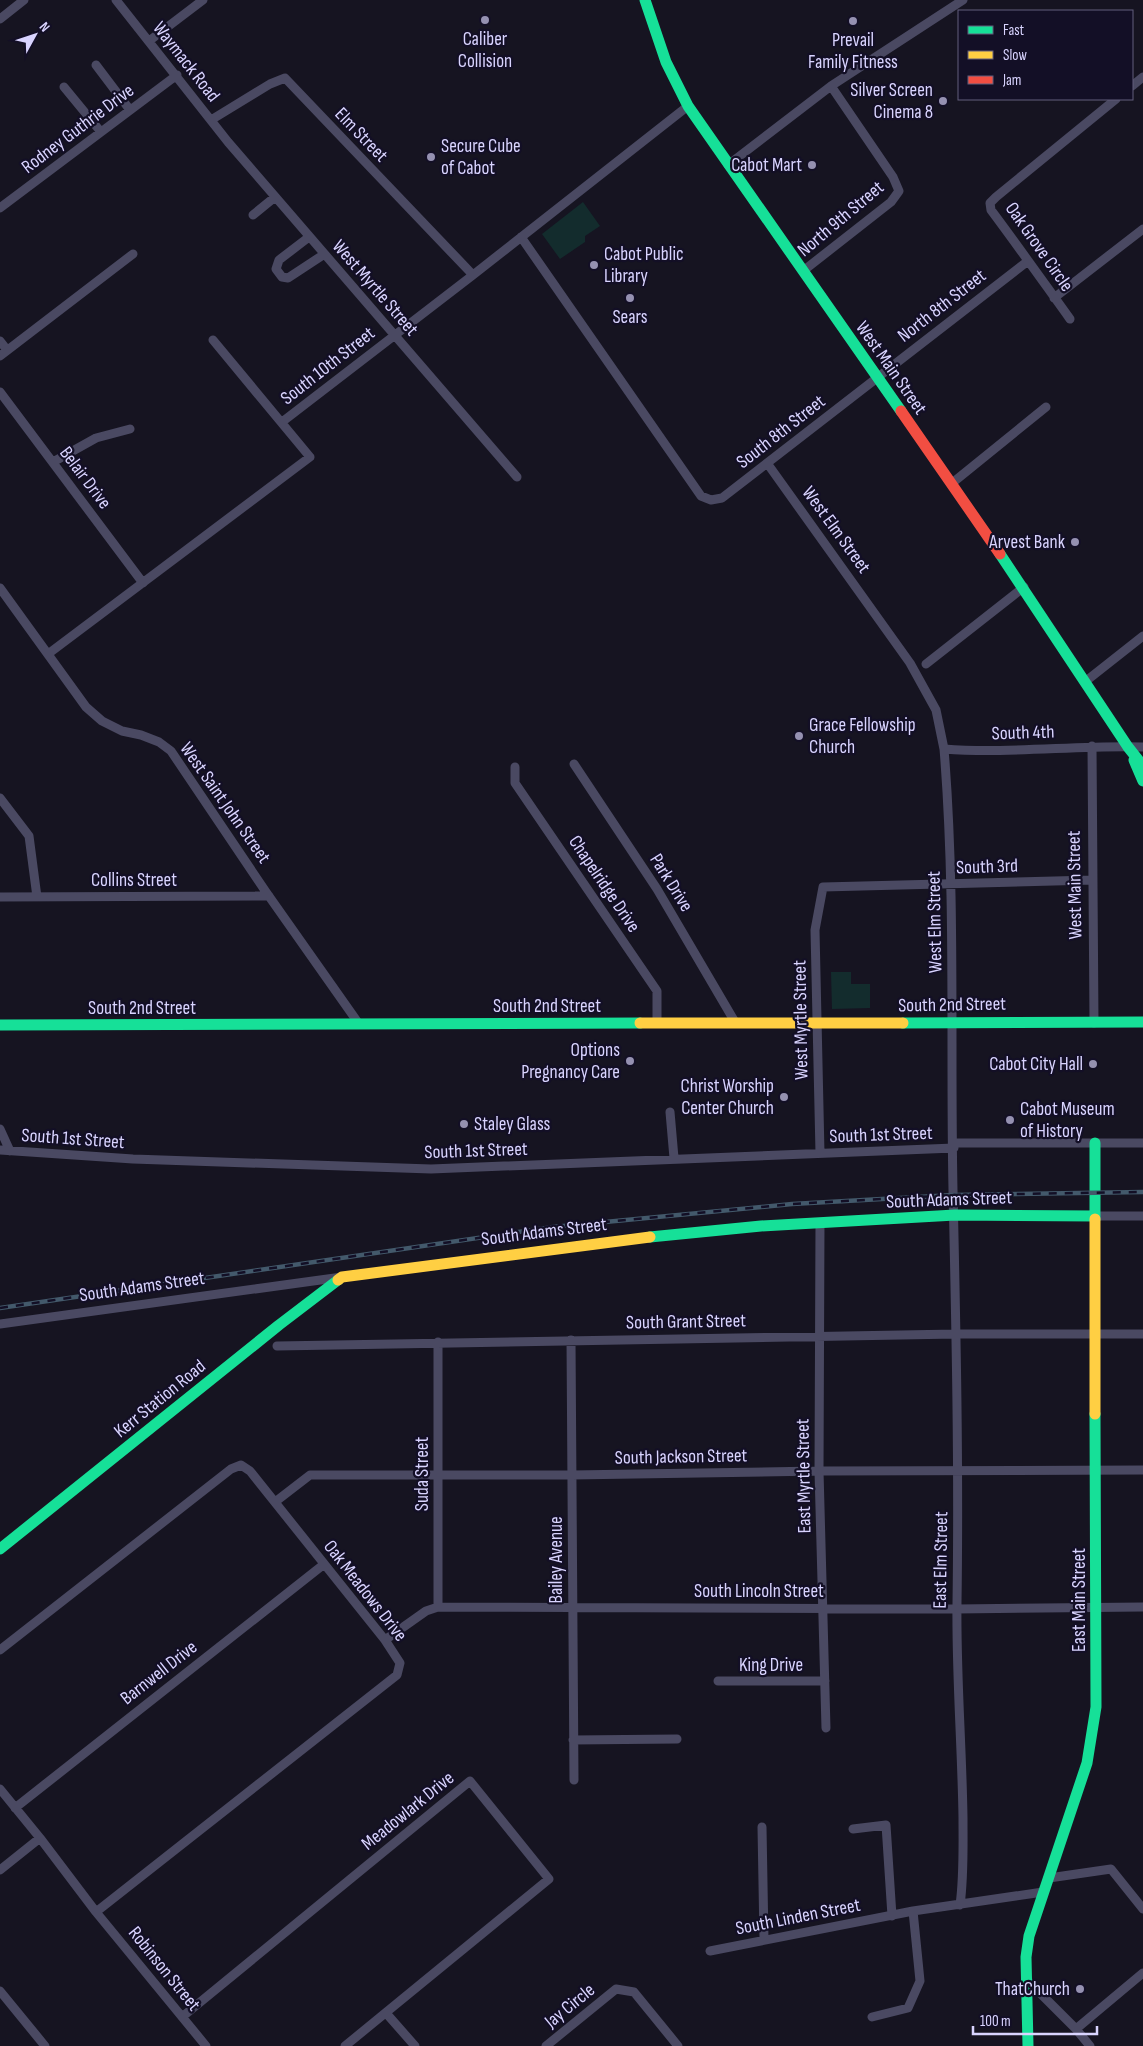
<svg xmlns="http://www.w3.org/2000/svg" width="1143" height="2046" font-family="'Sofia Sans Condensed',sans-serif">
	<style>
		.park { fill: #132c2d }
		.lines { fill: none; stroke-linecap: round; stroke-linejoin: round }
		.street { stroke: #4a4962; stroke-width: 9 }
		.fast { stroke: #16e098; stroke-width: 11 }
		.slow { stroke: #ffcf43; stroke-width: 11 }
		.jam { stroke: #f24e42; stroke-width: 11 }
		.rail-casing { stroke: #43596b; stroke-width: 4.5 }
		.rail { stroke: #130f26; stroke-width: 2.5; stroke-dasharray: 8; stroke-linecap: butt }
		.poi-dot { fill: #9591b1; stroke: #130f26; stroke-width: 2 }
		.labels { text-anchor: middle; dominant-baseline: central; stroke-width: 4.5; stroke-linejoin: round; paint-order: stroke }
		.poi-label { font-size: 19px; fill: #d9d4ff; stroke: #130f26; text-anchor: end }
		.street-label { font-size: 19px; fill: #d9d4ff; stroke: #130f26 }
	</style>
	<rect width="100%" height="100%" fill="#161421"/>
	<path class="park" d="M 583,202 L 600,226 L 585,236 L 585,242 L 560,259 L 542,234 Z
		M 831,972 L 851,972 L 851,984 L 870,984 L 870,1008 L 832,1009 Z"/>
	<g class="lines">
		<path class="street" d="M 116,0 L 228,142 L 517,477
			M 0,19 L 24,0
			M 149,41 L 203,0
			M 96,65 L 130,110
			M 1132,86 L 1143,77
			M 64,87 L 101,132
			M 211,120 L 270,84 L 285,78 L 473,275
			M 728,165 L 831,86 L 963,0
			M 0,208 L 177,75
			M 253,215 L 275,197
			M 309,237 L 279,260 L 276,269 L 282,277 L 288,278 L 323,255
			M 521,237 L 701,496 L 711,500 L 722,498 L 1028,261
			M 803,271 L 891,202 L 899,191 L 893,177 L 831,86
			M 1054,298 L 1143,229
			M 1070,319 C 1044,283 1018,246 991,210 L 990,203 L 996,197 L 1116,99
			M 0,341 L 7,350
			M 0,356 L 133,254
			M 0,392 L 143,583
			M 282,422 L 473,275 L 688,106
			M 53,462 L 96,438 L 130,429
			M 767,463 L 910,663 L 936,710 L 944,749
			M 951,484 L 1046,407
			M 0,588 L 86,707 L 102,721 L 122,731 L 141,735 L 159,742 L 171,751 L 266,892 L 359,1024
			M 48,654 L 310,457 L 213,340
			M 926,664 L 1024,587
			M 1086,681 L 1143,636
			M 1092,746 L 1094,1023
			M 574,764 L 657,889 L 735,1022
			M 515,767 L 515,783 L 657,991 L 657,1022
			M 0,798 L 29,836 L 37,897
			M 0,897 L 269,896
			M 670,1112 L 674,1158
			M 0,1129 L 10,1151
			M 954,1143 L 1143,1143
			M 0,1150 L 133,1159 L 431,1169 L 954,1148
			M 820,1153 L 815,930 L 823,887 L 1092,880
			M 1095,1216 L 1143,1216
			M 820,1223 L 819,1471 L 826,1728
			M 0,1324 L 342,1277
			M 571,1340 L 574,1780
			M 438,1342 L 438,1607
			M 277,1346 L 956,1334 L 1143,1334
			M 275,1502 L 310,1475 L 572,1475 L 819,1471 L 1143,1470
			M 385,1640 L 426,1611 L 438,1607 L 957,1609 L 1143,1607
			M 0,1650 L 231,1469 L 241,1465 L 250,1471 L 385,1640 L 400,1663 L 397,1675 L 96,1912 L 40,1838 L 0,1789
			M 718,1681 L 825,1681
			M 573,1740 L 677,1739
			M 15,1808 L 323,1565
			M 762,1827 L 764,1940
			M 853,1829 L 886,1825 L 892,1916
			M 0,1870 L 40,1838
			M 1049,1878 L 1111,1869 L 1143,1909
			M 960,1905 C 964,1876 963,1847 963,1818 C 962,1746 956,1674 957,1603 C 959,1465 956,1328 953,1190 C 950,1043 956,895 944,749 C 1010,754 1077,745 1143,747
			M 96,1912 L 206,2046
			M 710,1951 L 913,1911 L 1043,1892
			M 1026,1979 L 1076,2029 L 1090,2046
			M 0,1991 L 45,2046
			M 386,2013 L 415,2046
			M 182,2017 L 470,1781 L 549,1879 L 345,2046
			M 872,2017 L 908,2008 L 920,1981 L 913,1911
			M 1076,2029 L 1143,1973
			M 546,2046 L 616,1989 L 634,1992 L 678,2046"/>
		<path class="fast" d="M 645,0 L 666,62 L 688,106 L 901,411
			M 1000,554 L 1128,747 L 1143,766
			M 1134,760 L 1143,781
			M 903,1023 L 1143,1022
			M 0,1025 L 640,1023
			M 1095,1143 L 1095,1219
			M 650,1237 L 761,1226 L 955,1215 L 1095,1216
			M 0,1549 L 279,1325 L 338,1280
			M 1028,2046 L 1026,1957 L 1029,1936 L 1087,1763 L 1096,1707 L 1095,1414"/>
		<path class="slow" d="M 640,1023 L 903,1023
			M 1095,1219 L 1095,1414
			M 338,1280 L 342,1277 L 650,1237"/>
		<path class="jam" d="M 901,411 L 1000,554"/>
		<defs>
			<path id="rail" d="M 0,1308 L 553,1227 L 792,1204 L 954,1195 L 1143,1192"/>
		</defs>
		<use href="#rail" class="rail-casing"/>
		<use href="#rail" class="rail"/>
	</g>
	<g class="poi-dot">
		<circle cx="485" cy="20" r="5"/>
		<circle cx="853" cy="21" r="5"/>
		<circle cx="943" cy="101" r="5"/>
		<circle cx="431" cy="157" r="5"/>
		<circle cx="812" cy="165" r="5"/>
		<circle cx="594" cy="265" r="5"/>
		<circle cx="630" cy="298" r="5"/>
		<circle cx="1075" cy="542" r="5"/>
		<circle cx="799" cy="736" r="5"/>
		<circle cx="630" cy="1061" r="5"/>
		<circle cx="1093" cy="1064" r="5"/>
		<circle cx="784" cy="1097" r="5"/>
		<circle cx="1010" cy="1120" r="5"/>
		<circle cx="464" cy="1124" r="5"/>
		<circle cx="1080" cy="1989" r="5"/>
	</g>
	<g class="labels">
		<g class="poi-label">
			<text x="485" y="39" text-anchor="middle">Caliber<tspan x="485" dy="22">Collision</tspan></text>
			<text x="853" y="40" text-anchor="middle">Prevail<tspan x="853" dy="22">Family Fitness</tspan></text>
			<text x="933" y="90">Silver Screen<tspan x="933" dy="22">Cinema 8</tspan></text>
			<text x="441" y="146" text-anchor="start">Secure Cube<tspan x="441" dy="22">of Cabot</tspan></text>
			<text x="802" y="165">Cabot Mart</text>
			<text x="604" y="254" text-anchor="start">Cabot Public<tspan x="604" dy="22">Library</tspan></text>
			<text x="630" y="317" text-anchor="middle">Sears</text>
			<text x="1065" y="542">Arvest Bank</text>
			<text x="809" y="725" text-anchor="start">Grace Fellowship<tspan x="809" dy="22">Church</tspan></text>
			<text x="620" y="1050">Options<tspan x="620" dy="22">Pregnancy Care</tspan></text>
			<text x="1083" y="1064">Cabot City Hall</text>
			<text x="774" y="1086">Christ Worship<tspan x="774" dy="22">Center Church</tspan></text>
			<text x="1020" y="1109" text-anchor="start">Cabot Museum<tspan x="1020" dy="22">of History</tspan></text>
			<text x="474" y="1124" text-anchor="start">Staley Glass</text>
			<text x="1070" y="1989">ThatChurch</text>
		</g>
		<g class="street-label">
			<text transform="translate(186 62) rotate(52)">Waymack Road</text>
			<text transform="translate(78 129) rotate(-37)">Rodney Guthrie Drive</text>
			<text transform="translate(361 135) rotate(46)">Elm Street</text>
			<text transform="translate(841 219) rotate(-40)">North 9th Street</text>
			<text transform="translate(1039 247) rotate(55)">Oak Grove Circle</text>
			<text transform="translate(375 288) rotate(49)">West Myrtle Street</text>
			<text transform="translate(942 306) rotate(-38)">North 8th Street</text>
			<text transform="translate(328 366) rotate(-38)">South 10th Street</text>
			<text transform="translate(891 368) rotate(55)">West Main Street</text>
			<text transform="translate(781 432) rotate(-38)">South 8th Street</text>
			<text transform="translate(85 478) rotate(53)">Belair Drive</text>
			<text transform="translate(836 530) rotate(54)">West Elm Street</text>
			<text transform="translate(1023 733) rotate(-2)">South 4th</text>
			<text transform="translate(225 803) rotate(55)">West Saint John Street</text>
			<text transform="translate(987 867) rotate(-2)">South 3rd</text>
			<text x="134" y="880">Collins Street</text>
			<text transform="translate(671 883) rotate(58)">Park Drive</text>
			<text transform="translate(604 884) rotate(56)">Chapelridge Drive</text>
			<text transform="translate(1075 885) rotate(-91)">West Main Street</text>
			<text transform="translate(935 922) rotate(-91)">West Elm Street</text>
			<text transform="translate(952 1005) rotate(-1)">South 2nd Street</text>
			<text x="547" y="1006">South 2nd Street</text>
			<text x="142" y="1008">South 2nd Street</text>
			<text transform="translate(801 1020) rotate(-91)">West Myrtle Street</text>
			<text transform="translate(881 1135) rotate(-2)">South 1st Street</text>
			<text transform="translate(73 1139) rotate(4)">South 1st Street</text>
			<text transform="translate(476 1151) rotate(-2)">South 1st Street</text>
			<text transform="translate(949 1200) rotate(-2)">South Adams Street</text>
			<text transform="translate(544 1232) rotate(-7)">South Adams Street</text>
			<text transform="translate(142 1287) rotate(-8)">South Adams Street</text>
			<text transform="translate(686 1322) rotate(-1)">South Grant Street</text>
			<text transform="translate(160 1399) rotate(-39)">Kerr Station Road</text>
			<text transform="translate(681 1457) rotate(-1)">South Jackson Street</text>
			<text transform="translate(422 1474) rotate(-90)">Suda Street</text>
			<text transform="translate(804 1476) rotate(-91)">East Myrtle Street</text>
			<text transform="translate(556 1560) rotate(-90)">Bailey Avenue</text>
			<text transform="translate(941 1560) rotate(-89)">East Elm Street</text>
			<text transform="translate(365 1591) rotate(52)">Oak Meadows Drive</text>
			<text x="759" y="1591">South Lincoln Street</text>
			<text transform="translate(1079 1600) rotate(-90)">East Main Street</text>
			<text x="771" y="1665">King Drive</text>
			<text transform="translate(159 1673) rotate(-38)">Barnwell Drive</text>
			<text transform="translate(408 1811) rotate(-39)">Meadowlark Drive</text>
			<text transform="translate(798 1917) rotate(-11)">South Linden Street</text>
			<text transform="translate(164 1969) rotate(51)">Robinson Street</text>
			<text transform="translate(570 2006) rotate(-39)">Jay Circle</text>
		</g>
	</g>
	<rect x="958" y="10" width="175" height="90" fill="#130f26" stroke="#625e7d"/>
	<rect x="968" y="26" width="25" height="8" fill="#16e098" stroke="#625e7d"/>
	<text x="1003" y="35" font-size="15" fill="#d9d4ff">Fast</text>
	<rect x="968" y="51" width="25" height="8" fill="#ffcf43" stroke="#625e7d"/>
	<text x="1003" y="60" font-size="15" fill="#d9d4ff">Slow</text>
	<rect x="968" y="76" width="25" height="8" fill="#f24e42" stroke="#625e7d"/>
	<text x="1003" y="85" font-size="15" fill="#d9d4ff">Jam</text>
	<g transform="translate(35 35) rotate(50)" stroke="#130f26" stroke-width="4" paint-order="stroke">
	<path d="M0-4L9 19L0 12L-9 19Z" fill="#d9d4ff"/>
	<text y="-8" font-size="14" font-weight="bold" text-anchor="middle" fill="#d9d4ff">N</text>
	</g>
	<path d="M973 2026v8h124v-8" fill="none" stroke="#d9d4ff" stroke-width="2.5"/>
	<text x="980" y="2026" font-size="15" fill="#d9d4ff" stroke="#130f26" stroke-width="4" paint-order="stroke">100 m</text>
</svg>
